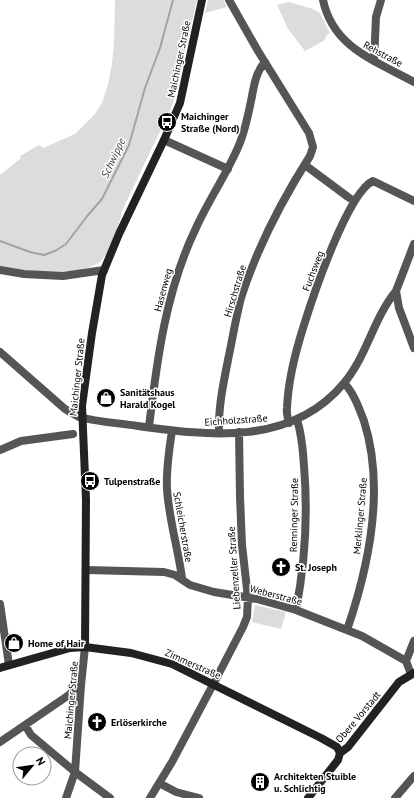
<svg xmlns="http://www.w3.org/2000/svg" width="414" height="798" font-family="'PT Sans',sans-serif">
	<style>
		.green { fill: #dcdcdc }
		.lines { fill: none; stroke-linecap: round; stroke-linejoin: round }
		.stream { stroke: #a3a3a3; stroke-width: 2 }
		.street { stroke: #555; stroke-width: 8 }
		.secondary { stroke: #222; stroke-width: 8 }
		.labels { text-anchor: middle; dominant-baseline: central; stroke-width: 3; stroke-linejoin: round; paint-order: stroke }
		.street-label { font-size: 10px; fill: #000; stroke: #fff }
		.poi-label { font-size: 10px; font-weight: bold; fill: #000; stroke: #fff; text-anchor: start }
		.water-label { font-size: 11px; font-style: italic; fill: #444; stroke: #fff }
	</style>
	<rect width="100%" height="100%" fill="#fff"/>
	<path class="green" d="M 115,0 L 197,0 L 173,104 L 121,213 L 121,217 C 117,229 111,248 104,257 C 89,280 24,271 0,266 L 0,175 L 21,158 L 20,156 L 39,145 L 43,148 L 75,134 L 94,115 L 102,103 L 108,84 L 112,64 L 114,43 Z
		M 208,0 L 223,0 L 227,7 L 205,13 Z
		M 289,2 L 313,9 L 320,13 L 330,33 L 326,36 L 325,40 L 305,51 L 288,29 L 277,5 Z
		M 255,605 L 286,612 L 281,629 L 252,622 Z"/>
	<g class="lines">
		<path class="stream" d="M 0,241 L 30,252 L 44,255 L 55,251 L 66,244 L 88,215 L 102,199 L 129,145 L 145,88 L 160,48 L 173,0"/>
		<path class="street" d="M 323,0 C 333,48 376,61 414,82
			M 374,61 L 376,17 L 381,0
			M 164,140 L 228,169
			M 305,165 L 348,197 L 354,201
			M 414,244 L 396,291 L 399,308 L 414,348
			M 0,270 L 24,274 L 63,276 L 104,270
			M 0,352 L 65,409 L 79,417 C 98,422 119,423 138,426 C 210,436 292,446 344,383 C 367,356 373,319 396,291
			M 344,383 C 354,393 359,408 364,421 C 385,487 369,566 347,630
			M 289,423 C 288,418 286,413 287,408 C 288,382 296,350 304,325 C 313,296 348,192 373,181 L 414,201
			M 149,427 C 157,359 166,290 196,228 C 209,199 227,174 239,145 C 245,131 248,116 251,101 C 254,87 255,73 265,62
			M 172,431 C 169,450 166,470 167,489 C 169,520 178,548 182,578
			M 219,433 C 218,407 224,380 229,355 C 233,336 236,317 241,298 C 257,248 282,200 310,156 L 313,147 L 309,133 L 258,51 L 229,0
			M 0,450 L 21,441 L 73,434
			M 87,570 L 164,572 L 175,575 L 190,585 L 214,592 L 257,599 L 296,610 L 362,636 L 406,661
			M 0,604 L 9,665
			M 296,610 C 305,563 308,514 304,466 C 303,450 302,435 297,420
			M 411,674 L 406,661 L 414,641
			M 25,725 L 31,735 L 75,772 L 110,798
			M 0,742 L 66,697 L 81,685
			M 159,783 L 176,792 L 199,798
			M 66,798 L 75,772 L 81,685 L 85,647
			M 150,798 L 172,762 L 216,679 L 243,627 L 247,617 L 248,598 L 242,545 L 240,497 L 239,432
			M 395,798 L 414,776"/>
		<path class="secondary" d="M 85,647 L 86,500 L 82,406 L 92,333 L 102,275 L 119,234 L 164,140 L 180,103 L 202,0
			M 0,668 L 70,648 L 85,647 L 131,653 L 172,664 L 321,738 L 337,747 L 340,753
			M 308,798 L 338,760 L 340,753 L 348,747 L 399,682 L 414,673"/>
	</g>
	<defs>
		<symbol id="bus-disc" viewBox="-11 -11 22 22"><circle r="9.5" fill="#000" stroke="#fff"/><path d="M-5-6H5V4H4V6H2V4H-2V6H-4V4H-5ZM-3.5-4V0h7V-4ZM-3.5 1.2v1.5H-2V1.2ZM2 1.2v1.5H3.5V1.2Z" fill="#fff"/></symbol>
		<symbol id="shop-disc" viewBox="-11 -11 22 22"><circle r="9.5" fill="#000" stroke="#fff"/><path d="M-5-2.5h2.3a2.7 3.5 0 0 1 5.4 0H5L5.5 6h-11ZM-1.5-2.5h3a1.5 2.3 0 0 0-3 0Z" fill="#fff"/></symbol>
		<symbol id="church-disc" viewBox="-11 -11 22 22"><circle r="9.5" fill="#000" stroke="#fff"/><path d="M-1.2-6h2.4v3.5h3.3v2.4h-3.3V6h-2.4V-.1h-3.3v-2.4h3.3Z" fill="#fff"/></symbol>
		<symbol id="building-disc" viewBox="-11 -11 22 22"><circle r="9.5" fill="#000" stroke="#fff"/><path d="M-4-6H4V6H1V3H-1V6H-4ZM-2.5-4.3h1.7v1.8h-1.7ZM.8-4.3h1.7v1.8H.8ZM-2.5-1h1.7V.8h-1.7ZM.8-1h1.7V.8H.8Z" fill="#fff"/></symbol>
	</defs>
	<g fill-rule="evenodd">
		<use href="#bus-disc" x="156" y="111" width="22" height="22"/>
		<use href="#shop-disc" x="95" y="387" width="22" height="22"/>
		<use href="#bus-disc" x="79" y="470" width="22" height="22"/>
		<use href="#church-disc" x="270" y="556" width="22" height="22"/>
		<use href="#shop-disc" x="3" y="632" width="22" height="22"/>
		<use href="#church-disc" x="86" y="711" width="22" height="22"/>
		<use href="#building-disc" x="249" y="771" width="22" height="22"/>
	</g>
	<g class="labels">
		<g class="street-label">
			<text transform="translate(383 54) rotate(28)">Rehstraße</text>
			<text transform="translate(179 59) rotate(-78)">Maichinger Straße</text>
			<text transform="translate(313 271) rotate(-69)">Fuchsweg</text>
			<text transform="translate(163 290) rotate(-75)">Hasenweg</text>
			<text transform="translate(235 291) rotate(-73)">Hirschstraße</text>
			<text transform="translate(77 377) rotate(-84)">Maichinger Straße</text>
			<text transform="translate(236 420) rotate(-4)">Eichholzstraße</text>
			<text transform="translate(294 515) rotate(-89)">Renninger Straße</text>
			<text transform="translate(360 516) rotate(-85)">Merklinger Straße</text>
			<text transform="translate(183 527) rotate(80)">Schleicherstraße</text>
			<text transform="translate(234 568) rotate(-94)">Liebenzeller Straße</text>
			<text transform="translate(276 595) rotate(15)">Weberstraße</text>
			<text transform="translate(193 664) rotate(24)">Zimmerstraße</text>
			<text transform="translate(71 700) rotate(-85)">Maichinger Straße</text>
			<text transform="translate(358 717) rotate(-50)">Obere Vorstadt</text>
		</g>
		<g class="poi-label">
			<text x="181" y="116">Maichinger<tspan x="181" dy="12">Straße (Nord)</tspan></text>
			<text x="120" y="392">Sanitätshaus<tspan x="120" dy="12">Harald Kogel</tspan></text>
			<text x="104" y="481">Tulpenstraße</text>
			<text x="295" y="567">St. Joseph</text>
			<text x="28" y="643">Home of Hair</text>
			<text x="111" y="722">Erlöserkirche</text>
			<text x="274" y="776">Architekten Stuible<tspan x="274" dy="12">u. Schlichtig</tspan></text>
		</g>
		<g class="water-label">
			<text transform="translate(113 158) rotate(-65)">Schwippe</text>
		</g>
	</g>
	<g transform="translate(32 766) rotate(61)"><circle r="19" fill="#ffffff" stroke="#999999"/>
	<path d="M0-3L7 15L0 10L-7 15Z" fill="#000000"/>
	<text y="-6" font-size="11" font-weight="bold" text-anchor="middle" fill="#000000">N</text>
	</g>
</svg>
